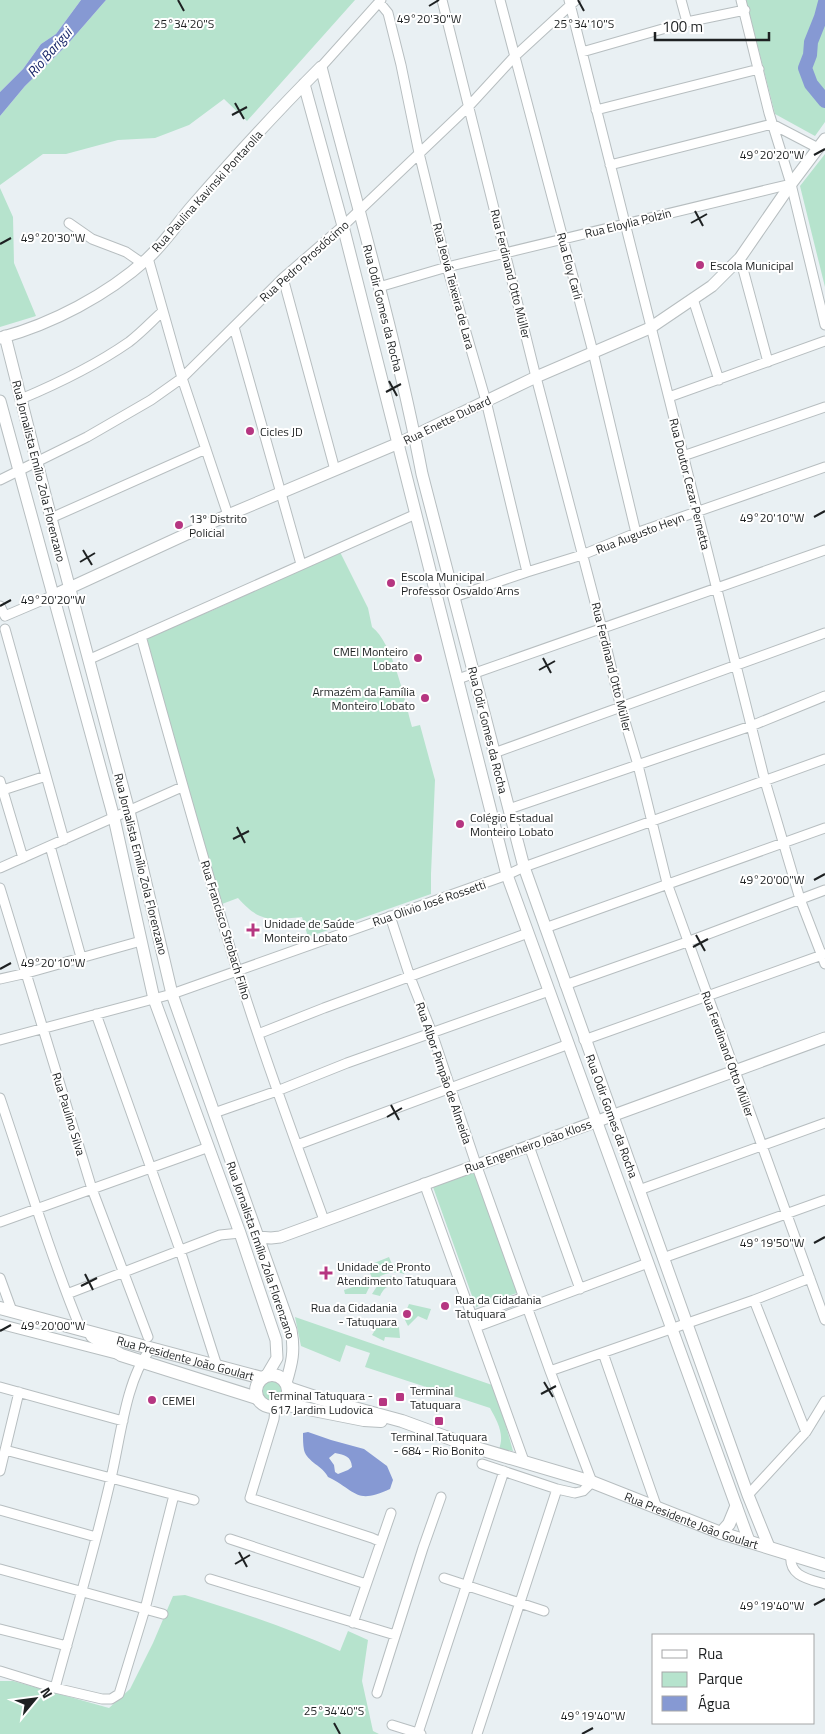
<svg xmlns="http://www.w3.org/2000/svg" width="825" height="1734" font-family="'Titillium Web',sans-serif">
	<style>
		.green { fill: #b6e3cd }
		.water { fill: #8699d3; fill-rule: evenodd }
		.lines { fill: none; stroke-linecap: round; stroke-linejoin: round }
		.river { stroke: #8699d3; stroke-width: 14 }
		.minor-casing { stroke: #b7bec0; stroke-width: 11 }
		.tertiary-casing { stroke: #b7bec0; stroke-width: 13 }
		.secondary-casing { stroke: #b7bec0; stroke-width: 14 }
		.minor { stroke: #fff; stroke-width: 9 }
		.tertiary { stroke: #fff; stroke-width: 11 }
		.secondary { stroke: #fff; stroke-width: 12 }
		.ticks { fill: none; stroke: #1e2122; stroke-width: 2 }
		.poi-dot { fill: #b63681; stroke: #fff; stroke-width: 2 }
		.labels { text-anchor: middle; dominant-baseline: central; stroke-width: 4; stroke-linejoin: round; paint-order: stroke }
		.street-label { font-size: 12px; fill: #1e2122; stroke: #fff }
		.poi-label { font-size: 12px; fill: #1e2122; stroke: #fff; text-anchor: start }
		.water-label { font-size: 14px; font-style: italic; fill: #192669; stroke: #fff }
		.ticks-label { font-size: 12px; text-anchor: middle; fill: #1e2122; stroke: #fff; stroke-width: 4; stroke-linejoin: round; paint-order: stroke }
	</style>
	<rect width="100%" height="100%" fill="#e9f0f3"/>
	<path class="green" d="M 0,0 L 81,0 L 56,34 L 41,44 L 23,69 L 0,92 Z
		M 106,0 L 355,0 L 247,121 L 224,99 L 189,125 L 155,138 L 118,140 L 66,154 L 43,154 L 0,185 L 0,116 L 25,86 L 66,46 Z
		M 746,0 L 825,0 L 825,122 L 815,136 L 775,114 Z
		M 825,154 L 825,287 L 800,186 Z
		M 0,188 L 13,217 L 14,263 L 36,316 L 0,327 Z
		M 340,552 L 368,608 L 372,627 C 393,643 405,701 412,727 L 420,725 L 435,780 L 431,874 L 431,894 L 308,937 L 302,917 C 271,920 260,923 238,898 L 222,904 L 144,635 L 211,611 Z
		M 474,1172 L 517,1293 L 476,1307 L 433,1187 Z
		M 389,1257 L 392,1264 L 406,1266 L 404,1274 C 386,1269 373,1278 366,1294 L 345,1294 L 344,1290 L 373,1280 L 367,1266 Z
		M 392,1276 L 402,1278 L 399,1286 C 389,1284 384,1287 380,1296 L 372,1294 L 381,1280 Z
		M 409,1304 L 431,1309 L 427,1320 L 418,1316 L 408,1326 L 402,1314 L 406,1311 Z
		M 295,1317 L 495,1386 L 513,1451 L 499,1449 C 505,1434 497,1421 490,1408 L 365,1367 L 370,1353 L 346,1345 L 340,1362 L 301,1346 Z
		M 380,1322 L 392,1327 L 399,1327 L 400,1338 L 385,1337 L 384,1341 L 372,1335 Z
		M261 1391a11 11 0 1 1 22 0a11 11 0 1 1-22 0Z
		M 185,1595 C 238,1611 290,1629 340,1651 L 348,1631 L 368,1640 L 362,1681 L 373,1731 L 379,1734 L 0,1734 L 0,1681 L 13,1681 L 109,1708 L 130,1689 L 153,1643 L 173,1596 Z"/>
	<path class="water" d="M 81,0 L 106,0 L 66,46 L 25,86 L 0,116 L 0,92 L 23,69 L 41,44 L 56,34 Z
		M 308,1432 L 331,1440 L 364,1449 L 387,1466 L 393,1480 L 390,1489 C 355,1505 357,1491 328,1477 C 323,1466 307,1462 304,1450 C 303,1445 303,1439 303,1433 ZM 335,1453 C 345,1455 351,1456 352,1467 L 348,1470 L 338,1474 L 335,1472 L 334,1465 L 329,1458 Z"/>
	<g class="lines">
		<path class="river" d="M 825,2 L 821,17 L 811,42 L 810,55 L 805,68 L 811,84 L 825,101"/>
		<defs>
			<path id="minor" d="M 442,0 L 536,377 L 602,629 L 621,708 L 638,765 L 667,883 L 825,1320
				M 500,0 L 593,352 L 636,533
				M 569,0 L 765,781 L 800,899 L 825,964
				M 681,0 L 687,22
				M 741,0 L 769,113 L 791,184 L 825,325
				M 379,2 L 388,13 L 401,65 L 419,153 L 447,267 L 486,401 L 527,572
				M 582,52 L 687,22 L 745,10
				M 321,67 L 381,0
				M 596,110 L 759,69
				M 610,165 L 772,124 L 818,148
				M 69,223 L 92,239 L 126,252 L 142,263
				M 148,258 L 182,378 L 228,515
				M 740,258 L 768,362
				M 283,278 L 335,470
				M 379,287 L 447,267 L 791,184
				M 693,299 L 719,380
				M 234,327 L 301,564
				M 669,397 L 825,341
				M 21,399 C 59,383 96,365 129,342 C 141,333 152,321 163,311
				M 683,456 L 825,407
				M 0,480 L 87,437 L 151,400 L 182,378 L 283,278 L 343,226 L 469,106 L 514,57 L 576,0
				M 51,518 L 206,449
				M 454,597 L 527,572 L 582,555 L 636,533 L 825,467
				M 0,606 L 5,616 L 52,596
				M 5,629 L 64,840
				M 141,636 C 172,748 203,860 237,970 C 263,1055 294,1137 324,1220
				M 90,659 L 416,514
				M 458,679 L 825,550
				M 494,753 L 825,633
				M 0,781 L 23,858
				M 3,790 L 46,776
				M 509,809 L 751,726 L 825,696
				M 50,846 L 81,957
				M 0,868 L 182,787
				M 0,888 L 92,1189 L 148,1337
				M 390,916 L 410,977 L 432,1033 L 476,1164 L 550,1371 L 592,1482 L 583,1491 L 575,1493 L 557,1489 L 482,1464
				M 545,928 L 825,828
				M 0,979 L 27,973 L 141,941
				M 565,985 L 687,942 L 825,890
				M 96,1014 L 180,1250 L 217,1366
				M 258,1034 L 324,1008 L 528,933
				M 0,1040 L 172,994 L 507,875 L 524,867 L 825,759
				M 584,1040 L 825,954
				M 0,1098 C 26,1175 50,1254 81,1330
				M 214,1113 L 277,1091 L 347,1063 L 549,991
				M 297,1145 L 569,1044
				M 529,1146 L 580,1289
				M 424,1183 L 524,1461
				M 639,1190 L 825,1123
				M 0,1222 L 209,1147
				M 663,1258 L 825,1200
				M 0,1278 L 12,1311
				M 67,1294 L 220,1235 L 240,1233
				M 754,1300 L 806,1432
				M 472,1316 L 524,1297
				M 0,1324 L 116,1354
				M 476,1327 L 648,1263
				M 603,1353 L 657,1508
				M 550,1371 L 754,1300 L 810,1278
				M 0,1387 L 123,1421
				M 275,1408 L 274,1419 L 250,1498 L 372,1538 L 381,1542 L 353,1623
				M 5,1450 L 194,1500
				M 0,1471 L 19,1392
				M 748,1495 L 806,1432 L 825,1401
				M 0,1510 L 96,1537
				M 230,1539 L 366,1584
				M 381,1542 L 391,1513
				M 791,1554 C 788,1576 808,1579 825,1584
				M 0,1569 L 163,1614
				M 444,1578 L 544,1611
				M 210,1579 L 395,1635
				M 0,1629 L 67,1646
				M 0,1671 L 55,1688 L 102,1699 L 111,1699 L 119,1694 L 145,1609 L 174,1495
				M 55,1688 C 74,1618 95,1548 111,1478 C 120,1441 126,1380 149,1351 L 157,1349
				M 377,1693 L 423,1548 L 441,1497
				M 392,1725 L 421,1734
				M 418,1733 L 504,1471
				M 477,1734 L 557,1489"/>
			<path id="tertiary" d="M 321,67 C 356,202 396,337 422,474 L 524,867 L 748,1495 L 769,1547
				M 304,84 L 343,226 L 507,875 L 749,1541
				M 5,336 L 51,518 L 129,811 L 172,994 L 291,1330 C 295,1351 292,1363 286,1383
				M 0,338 C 52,324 107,295 147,259 C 165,243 178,222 194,204 C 235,157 277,111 321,67
				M 0,401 L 114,818 L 154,999 L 240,1233 L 276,1340 L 277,1358 L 267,1375
				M 52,596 L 228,515 L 399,443 L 536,377 L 650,328 L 712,286 L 740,258 L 791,184 L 825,139
				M 258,1237 L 271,1238 L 280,1237 L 825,1038"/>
			<g id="secondary">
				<path id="s1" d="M 0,1308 L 262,1378"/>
				<path d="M 92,1336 L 121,1355 L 257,1398"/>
				<circle cx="272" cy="1391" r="16"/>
				<path id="s2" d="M 288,1388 L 321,1399 L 402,1421 L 473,1447 L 592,1482 L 721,1533 L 825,1565"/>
				<path d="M 283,1404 L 364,1420 L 381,1421"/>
				<path d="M 721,1533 L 729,1524 L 736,1507"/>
			</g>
		</defs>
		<use href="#minor" class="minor-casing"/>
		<use href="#tertiary" class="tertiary-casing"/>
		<use href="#secondary" class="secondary-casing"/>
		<use href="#minor" class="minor"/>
		<use href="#tertiary" class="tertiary"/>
		<use href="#secondary" class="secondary"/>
	</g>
	<path class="ticks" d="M 178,0 L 184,11M 578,0 L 584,11M 429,6 L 439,0M 235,103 L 244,119M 232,115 L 247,107M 814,155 L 825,149M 695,211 L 703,226M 691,223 L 707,214M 0,244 L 11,238M 389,381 L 397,396M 386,392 L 401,384M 814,517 L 825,511M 83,550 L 92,565M 80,562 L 95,553M 0,606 L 11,600M 543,658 L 551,673M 539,670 L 555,661M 237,827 L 245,843M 233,839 L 249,831M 814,880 L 825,874M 696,935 L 705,951M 693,947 L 708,939M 0,969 L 11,963M 391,1105 L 399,1120M 387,1117 L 402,1108M 814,1243 L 825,1237M 85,1274 L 93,1290M 81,1286 L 97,1278M 0,1331 L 11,1325M 544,1382 L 553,1397M 541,1394 L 556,1386M 239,1552 L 247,1567M 235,1564 L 250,1555M 814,1605 L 825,1599M 334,1723 L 340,1734M 582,1734 L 593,1728"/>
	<g class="poi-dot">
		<circle cx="700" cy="265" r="5"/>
		<circle cx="250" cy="431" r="5"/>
		<circle cx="179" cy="525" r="5"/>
		<circle cx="391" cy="583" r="5"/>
		<circle cx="418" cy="658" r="5"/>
		<circle cx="425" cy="698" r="5"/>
		<circle cx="460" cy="824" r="5"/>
		<path d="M250.5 922.5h5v5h5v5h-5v5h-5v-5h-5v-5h5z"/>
		<path d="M323.5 1265.5h5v5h5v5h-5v5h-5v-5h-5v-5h5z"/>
		<circle cx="445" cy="1306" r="5"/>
		<circle cx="407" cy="1314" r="5"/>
		<rect x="395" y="1392" width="10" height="10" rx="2.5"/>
		<circle cx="152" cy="1400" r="5"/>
		<rect x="378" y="1397" width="10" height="10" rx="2.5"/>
		<rect x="434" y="1416" width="10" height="10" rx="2.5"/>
	</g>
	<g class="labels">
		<g class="street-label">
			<text transform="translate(207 191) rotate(-48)">Rua Paulina Kavinski Pontarolla</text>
			<text transform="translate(628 223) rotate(-14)">Rua Eloylia Polzin</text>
			<text transform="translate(304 261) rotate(-42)">Rua Pedro Prosdócimo</text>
			<text transform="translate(570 266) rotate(75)">Rua Eloy Carli</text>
			<text transform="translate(511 274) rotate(76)">Rua Ferdinand Otto Müller</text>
			<text transform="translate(454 286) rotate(75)">Rua Jeová Teixeira de Lara</text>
			<text transform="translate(383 308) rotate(76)">Rua Odir Gomes da Rocha</text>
			<text transform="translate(447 420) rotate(-26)">Rua Enette Dubard</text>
			<text transform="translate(39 471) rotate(76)">Rua Jornalista Emílio Zola Florenzano</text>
			<text transform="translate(690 484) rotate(76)">Rua Doutor Cezar Pernetta</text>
			<text transform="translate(640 533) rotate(-21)">Rua Augusto Heyn</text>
			<text transform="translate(612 667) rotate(76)">Rua Ferdinand Otto Müller</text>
			<text transform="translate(488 730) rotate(76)">Rua Odir Gomes da Rocha</text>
			<text transform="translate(141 864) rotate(76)">Rua Jornalista Emílio Zola Florenzano</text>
			<text transform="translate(429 903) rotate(-19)">Rua Olivio José Rossetti</text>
			<text transform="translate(226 930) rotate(73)">Rua Francisco Strobach Filho</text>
			<text transform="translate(728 1054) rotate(70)">Rua Ferdinand Otto Müller</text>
			<text transform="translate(444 1073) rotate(71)">Rua Albor Pimpão de Almeida</text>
			<text transform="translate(69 1114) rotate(73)">Rua Paulino Silva</text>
			<text transform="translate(612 1116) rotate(70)">Rua Odir Gomes da Rocha</text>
			<text transform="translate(528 1146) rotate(-20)">Rua Engenheiro João Kloss</text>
			<text transform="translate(261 1250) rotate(71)">Rua Jornalista Emílio Zola Florenzano</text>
			<text stroke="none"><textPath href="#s1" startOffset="192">Rua Presidente João Goulart</textPath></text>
			<text stroke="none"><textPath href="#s2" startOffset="425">Rua Presidente João Goulart</textPath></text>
		</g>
		<g class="poi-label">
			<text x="710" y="265">Escola Municipal</text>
			<text x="260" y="431">Cicles JD</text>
			<text x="189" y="518">13º Distrito<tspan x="189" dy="14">Policial</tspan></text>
			<text x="401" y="576">Escola Municipal<tspan x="401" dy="14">Professor Osvaldo Arns</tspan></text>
			<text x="408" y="651" text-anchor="end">CMEI Monteiro<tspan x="408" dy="14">Lobato</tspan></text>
			<text x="415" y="691" text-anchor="end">Armazém da Família<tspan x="415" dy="14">Monteiro Lobato</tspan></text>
			<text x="470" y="817">Colégio Estadual<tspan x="470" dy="14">Monteiro Lobato</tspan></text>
			<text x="264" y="923">Unidade de Saúde<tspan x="264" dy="14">Monteiro Lobato</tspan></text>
			<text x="337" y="1266">Unidade de Pronto<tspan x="337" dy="14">Atendimento Tatuquara</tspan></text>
			<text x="455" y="1299">Rua da Cidadania<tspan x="455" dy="14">Tatuquara</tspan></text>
			<text x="397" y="1307" text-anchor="end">Rua da Cidadania<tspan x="397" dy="14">- Tatuquara</tspan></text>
			<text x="410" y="1390">Terminal<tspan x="410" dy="14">Tatuquara</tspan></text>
			<text x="373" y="1395" text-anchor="end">Terminal Tatuquara -<tspan x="373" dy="14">617 Jardim Ludovica</tspan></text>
			<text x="162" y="1400">CEMEI</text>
			<text x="439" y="1436" text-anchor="middle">Terminal Tatuquara<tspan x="439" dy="14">- 684 - Rio Bonito</tspan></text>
		</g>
		<g class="water-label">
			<text transform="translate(49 52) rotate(-49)">Rio Barigui</text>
		</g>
	</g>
	<g class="ticks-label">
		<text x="429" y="23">49°20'30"W</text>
		<text x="184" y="28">25°34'20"S</text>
		<text x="584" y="28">25°34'10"S</text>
		<text x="772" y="159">49°20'20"W</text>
		<text x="53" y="242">49°20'30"W</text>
		<text x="772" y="522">49°20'10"W</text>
		<text x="53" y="604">49°20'20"W</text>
		<text x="772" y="884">49°20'00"W</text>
		<text x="53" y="967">49°20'10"W</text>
		<text x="772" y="1247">49°19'50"W</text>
		<text x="53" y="1330">49°20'00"W</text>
		<text x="772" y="1610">49°19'40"W</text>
		<text x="334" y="1715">25°34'40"S</text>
		<text x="593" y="1720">49°19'40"W</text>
	</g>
	<rect x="652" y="1634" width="162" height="90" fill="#ffffff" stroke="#a5a6a7"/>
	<rect x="662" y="1650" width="25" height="8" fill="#ffffff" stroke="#a5a6a7"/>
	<text x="698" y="1659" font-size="15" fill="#1e2122">Rua</text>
	<rect x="662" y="1672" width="25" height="15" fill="#b6e3cd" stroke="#a5a6a7"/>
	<text x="698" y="1684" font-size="15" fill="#1e2122">Parque</text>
	<rect x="662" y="1696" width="25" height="15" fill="#8699d3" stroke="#a5a6a7"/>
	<text x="698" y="1709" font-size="15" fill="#1e2122">Água</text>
	<g transform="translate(35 1699) rotate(61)" stroke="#ffffff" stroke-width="4" paint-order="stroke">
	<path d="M0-4L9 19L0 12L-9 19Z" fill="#1e2122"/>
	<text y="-8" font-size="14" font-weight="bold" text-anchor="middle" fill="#1e2122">N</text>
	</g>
	<path d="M655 32v8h114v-8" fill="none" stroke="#1e2122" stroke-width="2.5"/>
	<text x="662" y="32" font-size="15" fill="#1e2122" stroke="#ffffff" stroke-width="4" paint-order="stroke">100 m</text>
</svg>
